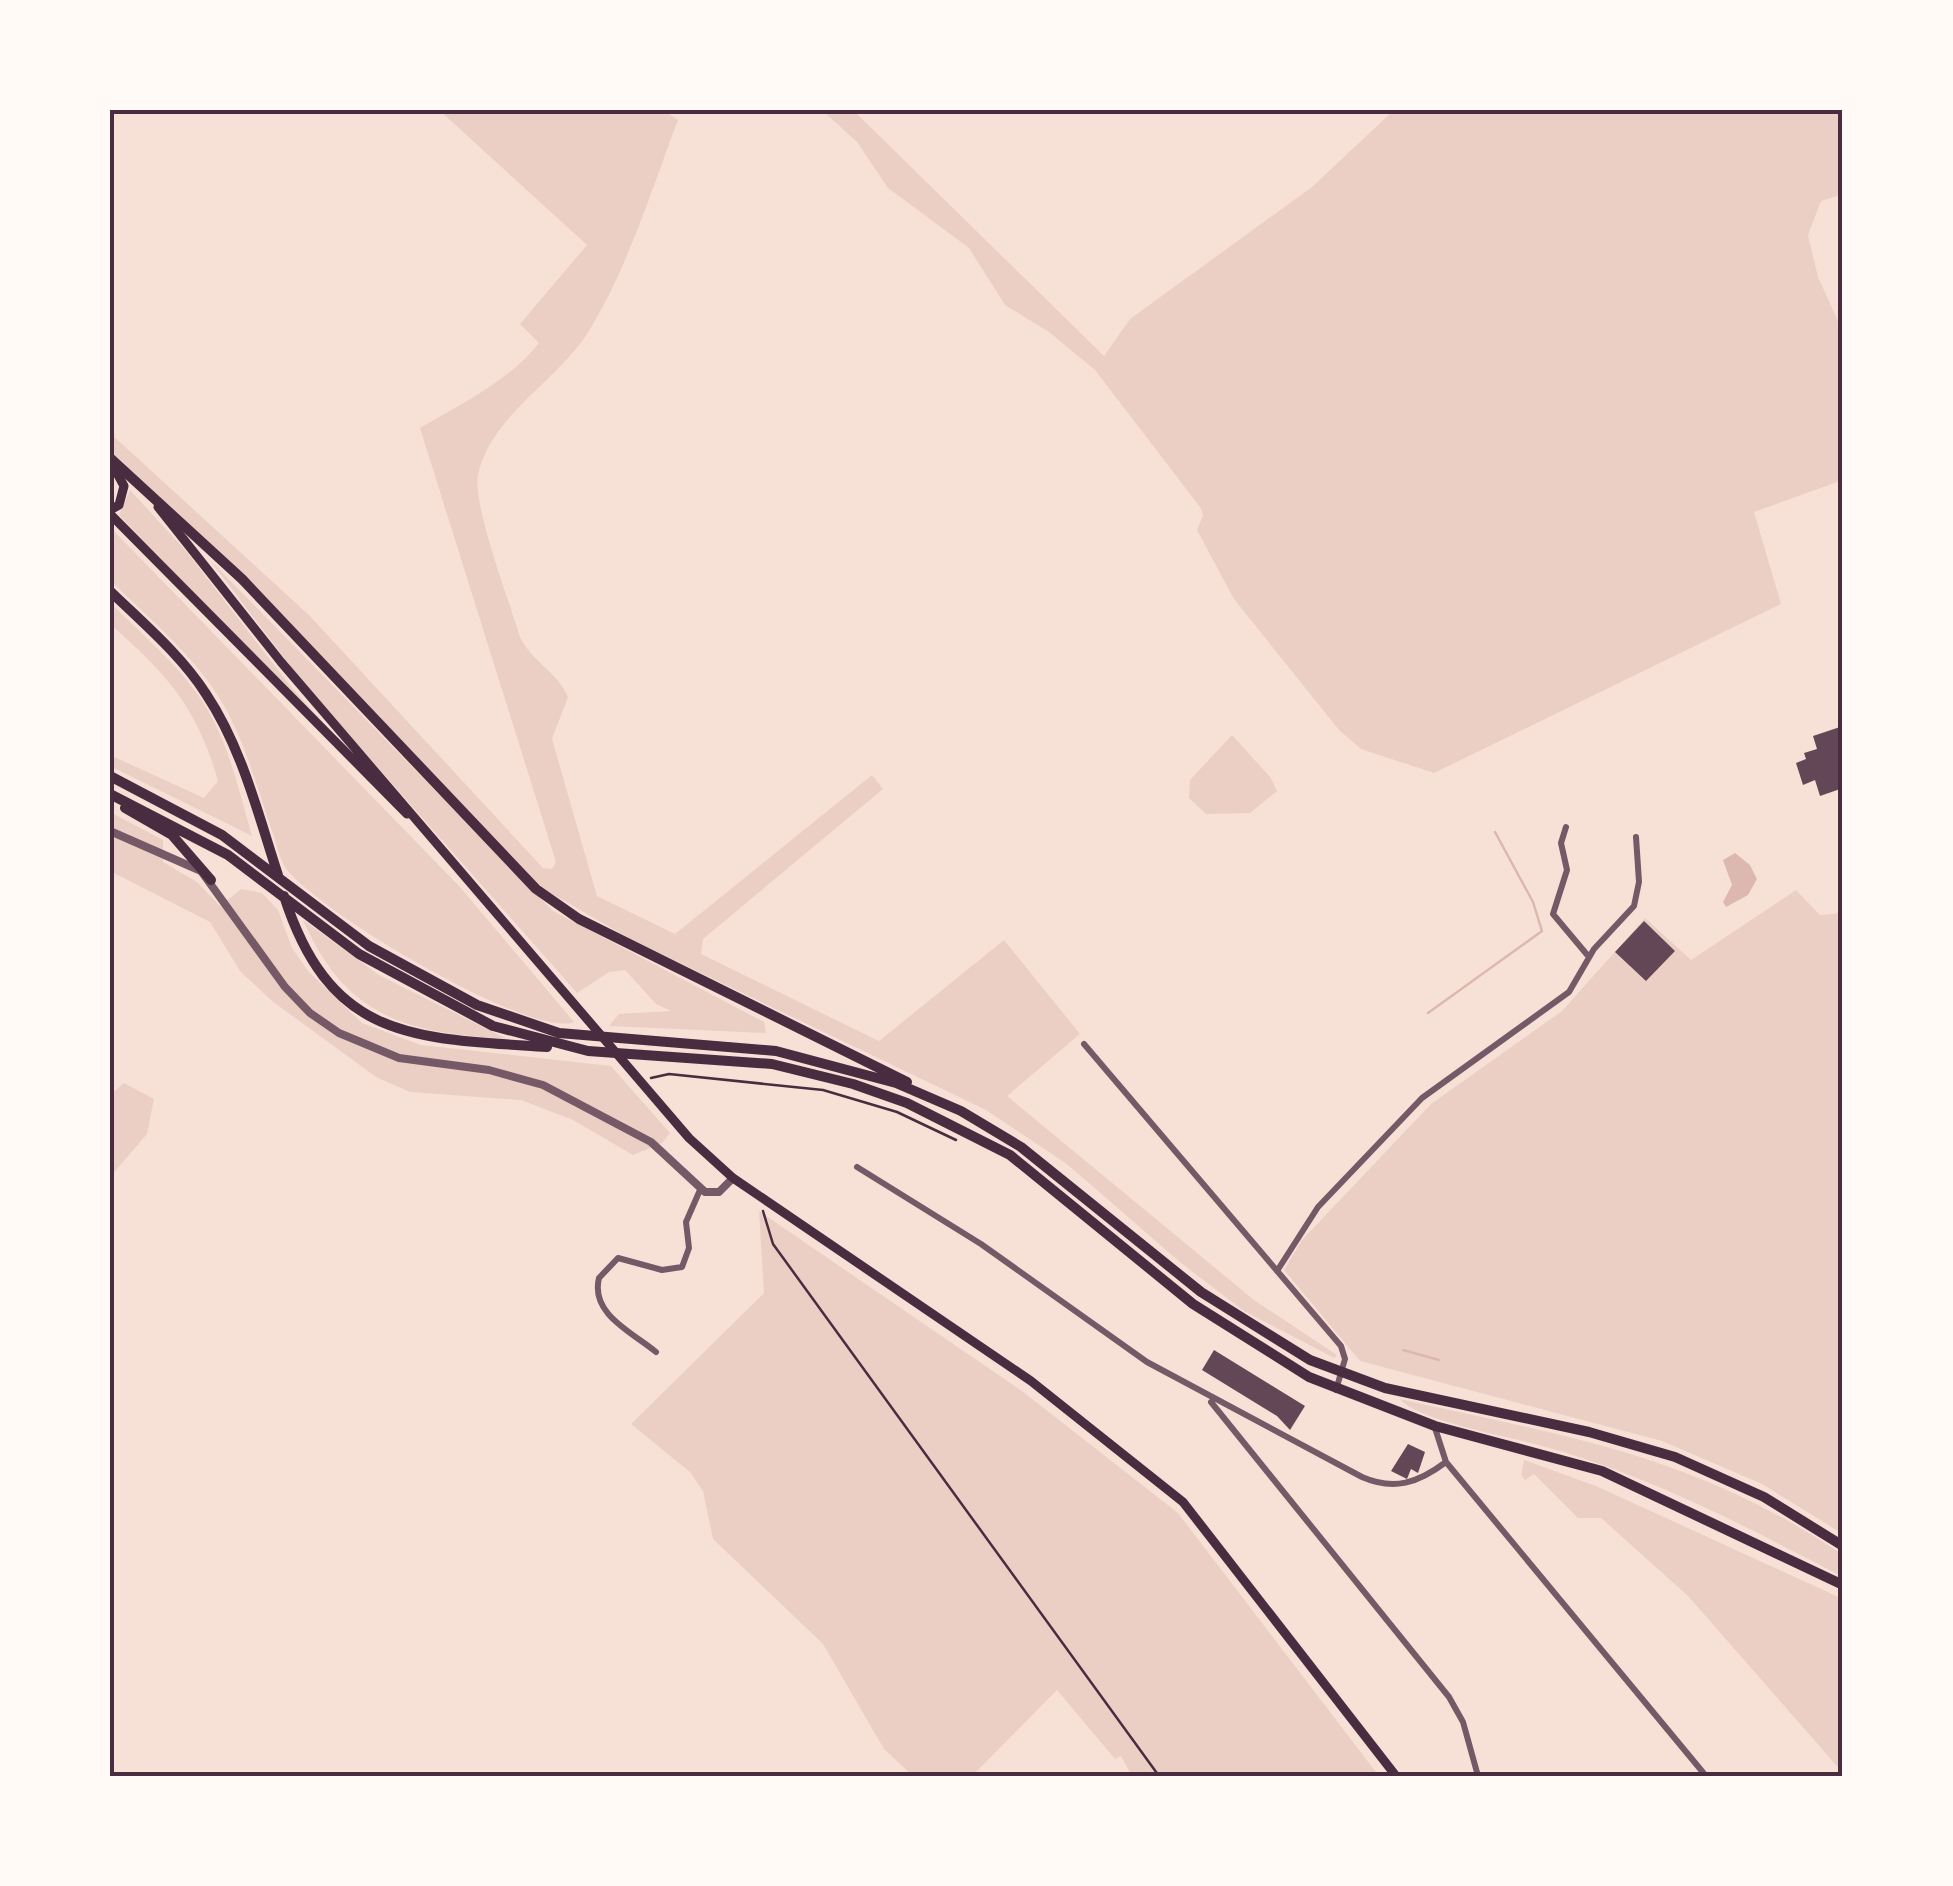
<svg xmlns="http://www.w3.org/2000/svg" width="1953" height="1886" font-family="Commissioner,sans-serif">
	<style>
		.green { fill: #ebcfc5 }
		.water { fill: #dcb8b0 }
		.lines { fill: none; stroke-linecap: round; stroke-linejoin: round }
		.stream { stroke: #dcb8b0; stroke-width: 2.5 }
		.building { fill: #644757 }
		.path { stroke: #4a2c40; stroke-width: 2.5 }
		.minor { stroke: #755966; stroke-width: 6 }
		.tertiary { stroke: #755966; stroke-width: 8 }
		.primary { stroke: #4a2c40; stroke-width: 9 }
		.trunk { stroke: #4a2c40; stroke-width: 10 }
		.neatline { fill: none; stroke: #4a2c40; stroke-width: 4 }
	</style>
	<rect width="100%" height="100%" fill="#f7e1d7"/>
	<path class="green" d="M 439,110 L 663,110 L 678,120 C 652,189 628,267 589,331 C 559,380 490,416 478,475 C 472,504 510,603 520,637 C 532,662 557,671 568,697 L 552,739 L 597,896 L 675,934 L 872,775 L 883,789 L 703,939 L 701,954 L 879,1041 L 1004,940 L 1080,1034 L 1007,1096 L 1254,1300 L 1337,1355 L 1334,1358 L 1244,1311 L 1181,1263 L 1068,1165 L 986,1110 L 630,939 L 539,886 L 254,587 L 110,451 L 110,433 L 309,615 L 543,868 L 552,869 L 556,862 L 420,428 C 461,404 509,381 539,343 L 520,324 L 587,245 Z
		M 822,110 L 853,110 L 1104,356 L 1130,319 L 1312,187 L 1394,110 L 1843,110 L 1843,194 L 1821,201 L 1808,235 L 1818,277 L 1843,332 L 1843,480 L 1754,512 L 1781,604 L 1434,773 L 1361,749 L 1339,730 L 1234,599 L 1197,530 L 1203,515 L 1200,507 L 1095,370 L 1049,332 L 1005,305 L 969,248 L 888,188 L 857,142 Z
		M 130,490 L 186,551 L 292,688 L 383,789 L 119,515 Z
		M 110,527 L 460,887 L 574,1022 C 530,1039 312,908 285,867 C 279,857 276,842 272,831 C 259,793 248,753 230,717 C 203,662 152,622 110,580 Z
		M 209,559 L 553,911 L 764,1022 L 766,1033 L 609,1026 L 619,1014 L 671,1011 L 656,1004 L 625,970 L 609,972 L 577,993 L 305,685 Z
		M 110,602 C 139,632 172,659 196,692 C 227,734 238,787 252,836 L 110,766 L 110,755 L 204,798 L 218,781 C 197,707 167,674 110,624 Z
		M 1232,735 L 1271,778 L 1277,791 L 1250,813 L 1206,814 L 1189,798 L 1190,780 Z
		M 110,812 L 163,840 L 163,862 L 197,882 L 220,906 L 241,889 L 262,893 L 278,910 L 292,948 L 308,971 L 362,1023 L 421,1045 L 611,1066 L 670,1133 L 662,1143 L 633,1155 L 573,1120 L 521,1100 L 410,1092 L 376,1077 L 272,1001 L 240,971 L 210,922 L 110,871 Z
		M 1796,890 L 1820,915 L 1843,913 L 1843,1534 L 1762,1484 L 1662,1441 L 1360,1361 L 1284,1270 L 1302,1240 L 1431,1104 L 1562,1011 L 1645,918 L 1691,960 Z
		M 303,920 L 379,975 L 507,1039 C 407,1033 346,1018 303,920 Z
		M 124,1083 L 154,1099 L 147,1134 L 110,1177 L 110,1095 Z
		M 759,1211 L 1022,1391 L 1178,1513 L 1379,1776 L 1132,1776 L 1121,1756 L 1115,1759 L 1057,1690 L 972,1776 L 913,1776 L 884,1749 L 823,1644 L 713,1539 L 703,1491 L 690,1472 L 631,1424 L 764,1293 Z
		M 1400,1399 C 1569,1437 1695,1455 1843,1555 L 1843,1577 C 1741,1524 1639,1470 1527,1442 C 1499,1435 1415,1419 1400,1399 Z
		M 1524,1460 L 1596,1486 L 1843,1599 L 1843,1773 L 1688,1596 L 1601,1518 L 1578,1518 L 1534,1474 L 1525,1480 L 1521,1475 Z"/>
	<path class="water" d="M 1735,853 L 1750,865 L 1757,879 L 1748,895 L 1726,907 L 1723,902 L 1732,885 L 1723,860 Z"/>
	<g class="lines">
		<path class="stream" d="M 1428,1013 L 1542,931 L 1533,902 L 1495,832
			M 1403,1350 L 1439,1360"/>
	</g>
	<path class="building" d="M 1843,726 L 1843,788 L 1820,796 L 1815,780 L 1803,785 L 1796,763 L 1806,759 L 1804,753 L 1817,749 L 1813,736 Z
		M 1644,921 L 1675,951 L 1646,981 L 1615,952 Z
		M 1214,1350 L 1305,1406 L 1290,1430 L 1277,1416 L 1202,1370 Z
		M 1408,1444 L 1425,1452 L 1418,1473 L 1411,1469 L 1407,1479 L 1391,1471 Z"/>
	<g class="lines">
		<path class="path" d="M 651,1078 L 669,1074 L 823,1090 L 897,1112 L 956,1140
			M 763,1211 L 773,1244 L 1159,1776"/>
		<path class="minor" d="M 1566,827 L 1561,843 L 1567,870 L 1553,914 L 1589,957
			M 1084,1044 L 1341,1346 L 1345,1359 L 1336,1390
			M 857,1167 L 981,1244 L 1147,1362 L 1362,1477 C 1394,1491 1418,1483 1446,1462
			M 1277,1271 L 1318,1207 L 1422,1098 L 1569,992 L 1594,949 L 1634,906 L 1639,882 L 1636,837
			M 656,1352 C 632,1332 590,1314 599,1278 L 618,1258 L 662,1270 L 682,1267 L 689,1248 L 686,1222 L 700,1190
			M 1211,1402 L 1449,1697 L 1463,1722 L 1478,1776
			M 1435,1428 L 1446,1462 L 1706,1776"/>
		<path class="tertiary" d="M 110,831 L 201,871 L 285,987 L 310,1013 L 339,1033 L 399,1058 L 489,1070 L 543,1085 L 651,1142 L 705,1192 L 719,1192 L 733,1178"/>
		<path class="primary" d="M 158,507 L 281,662 L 689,1138 L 733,1178 L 1031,1381 L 1183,1502 L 1396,1776
			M 110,510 L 119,505 L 124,486 L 112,464
			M 110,514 L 407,814"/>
		<path class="trunk" d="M 110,458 L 242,579 L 536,889 L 579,919 L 907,1082
			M 110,591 C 143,623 181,655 206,694 C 242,748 258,814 278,875
			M 110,776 L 222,835 L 369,946 L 477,1005 L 559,1033 L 776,1051 L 896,1083 L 961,1111 L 1021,1147 L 1201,1292 L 1310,1360 L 1385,1388 L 1589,1432 L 1675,1457 L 1764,1497 L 1843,1546
			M 110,794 L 228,855 L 359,954 L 493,1026 L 588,1051 L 772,1064 L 853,1084 L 907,1103 L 1010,1155 L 1193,1304 L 1309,1377 L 1435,1426 L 1602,1471 L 1843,1585
			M 125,808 L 172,835 L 211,880
			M 284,896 C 331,1042 415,1038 547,1047"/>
	</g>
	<rect width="1953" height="1886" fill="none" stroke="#fffaf5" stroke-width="225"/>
	<rect x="112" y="112" width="1728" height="1662" class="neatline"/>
</svg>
